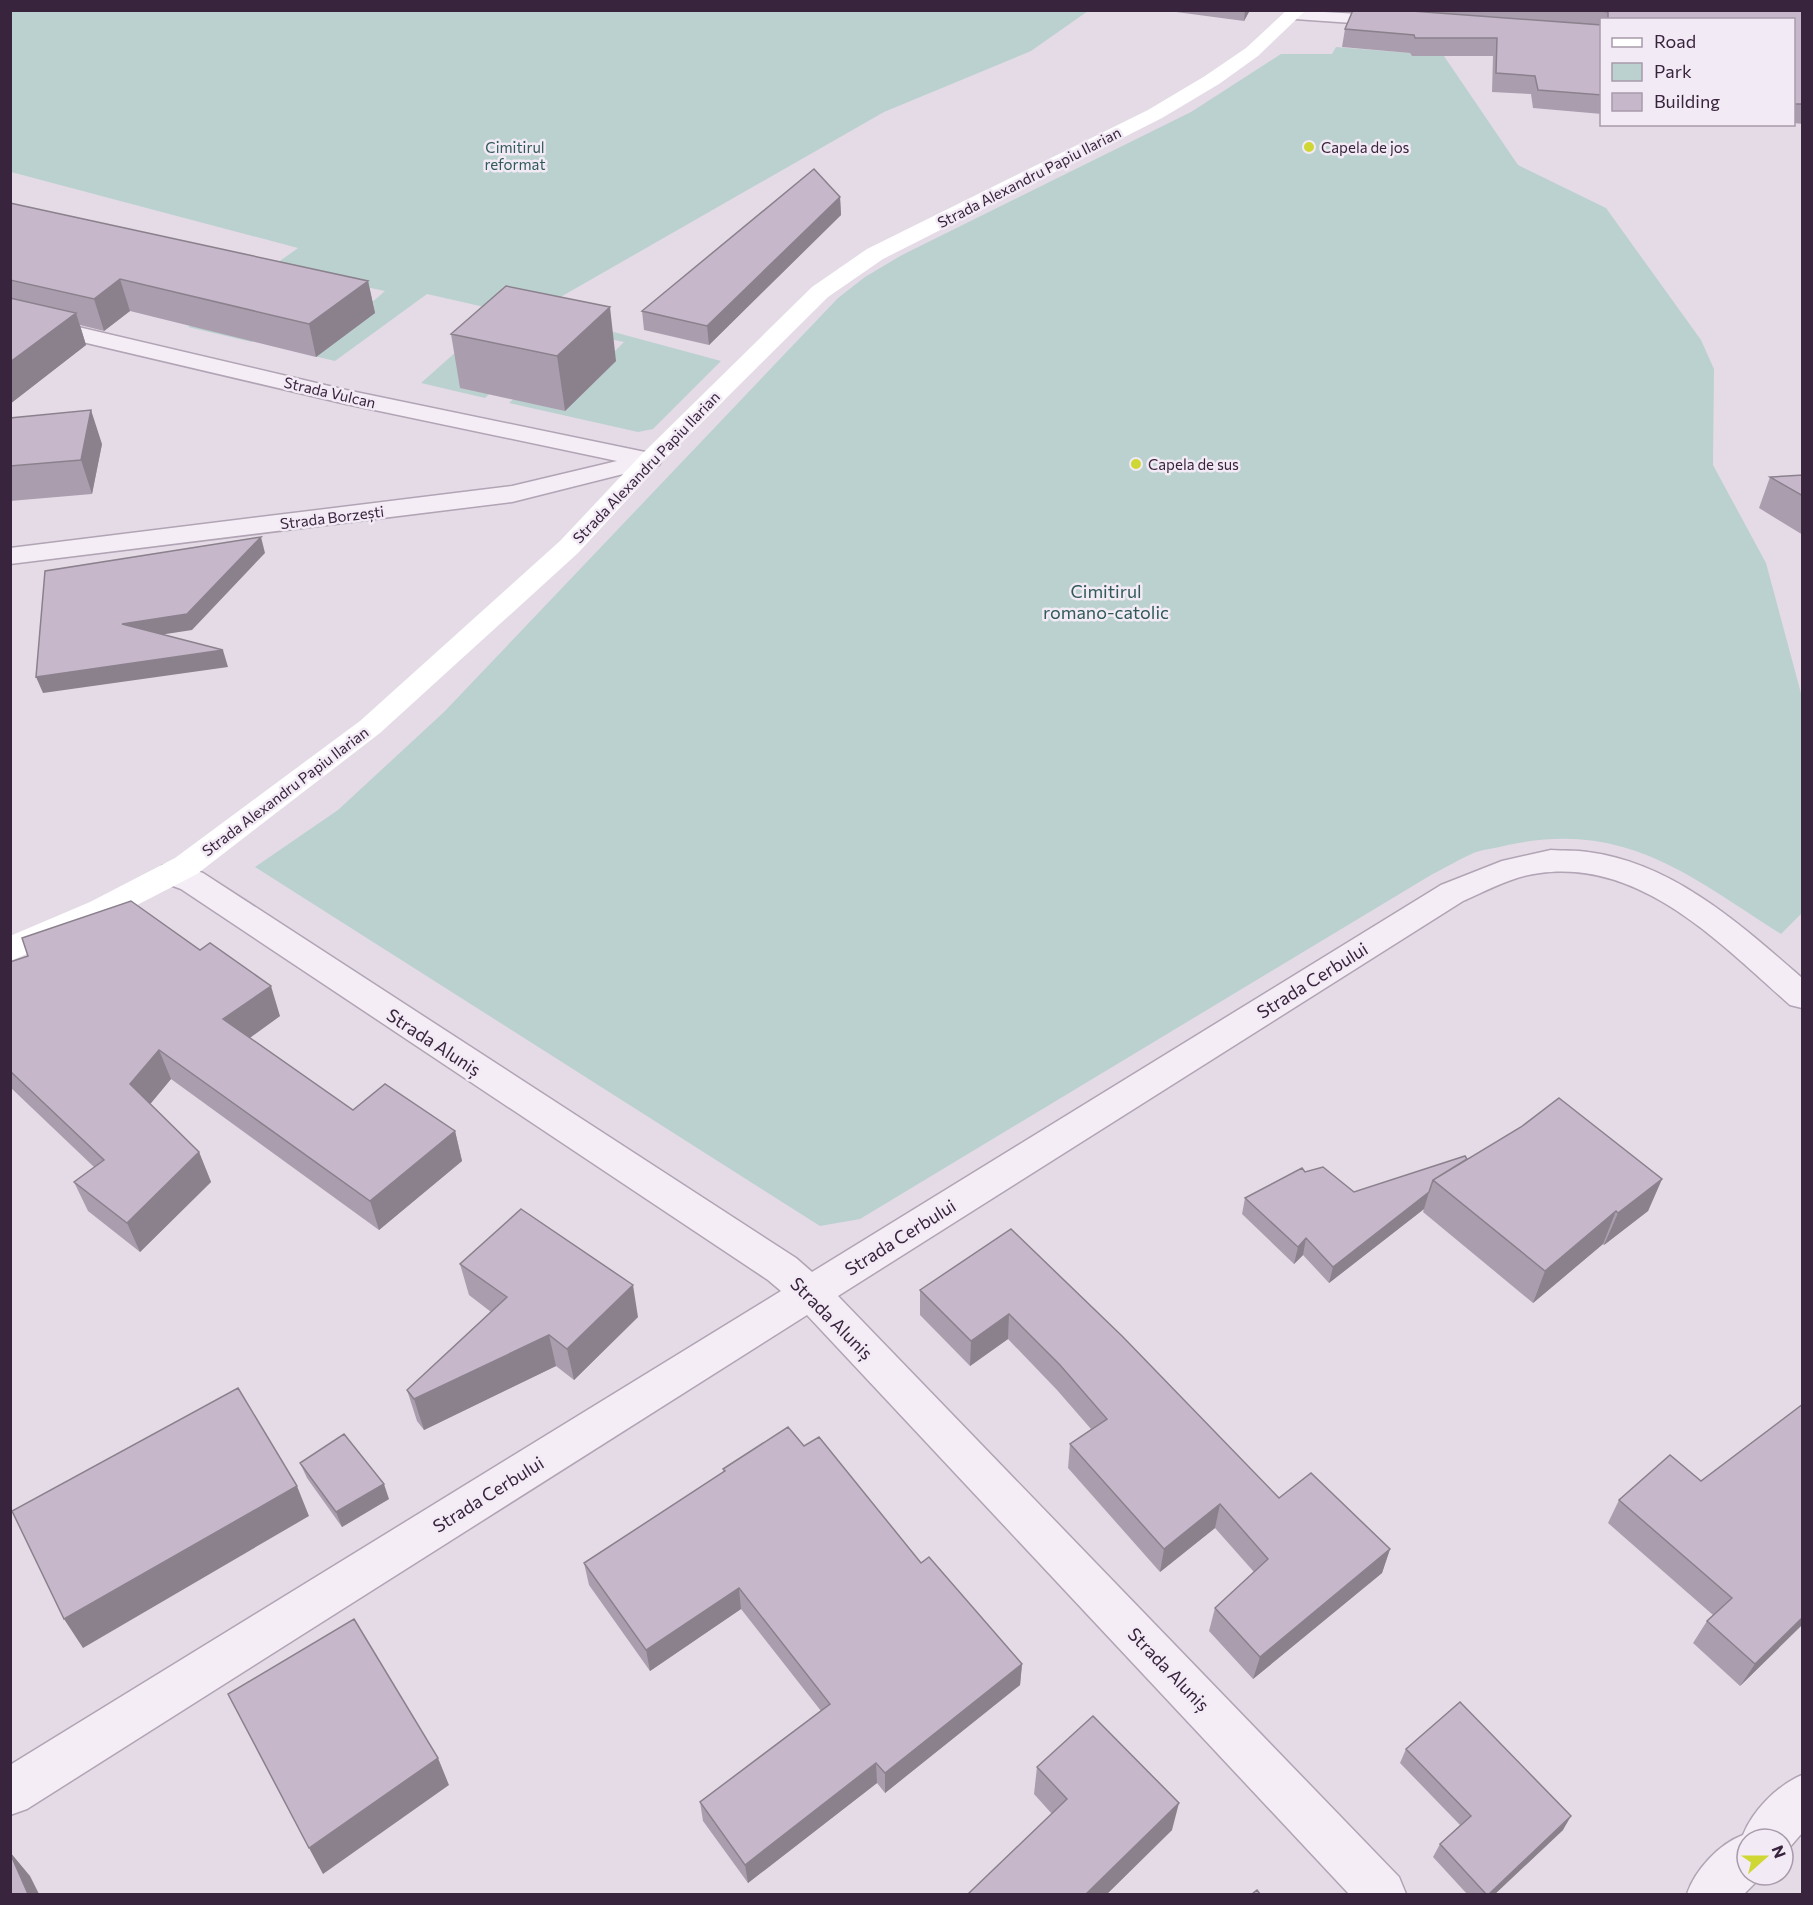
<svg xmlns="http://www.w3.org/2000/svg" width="1813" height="1905" font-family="Commissioner,sans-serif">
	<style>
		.green { fill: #bbd1d0 }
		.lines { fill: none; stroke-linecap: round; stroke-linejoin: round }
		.street-casing { stroke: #b1a4b4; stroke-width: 3 }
		.street { fill: #f4edf5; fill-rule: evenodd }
		.secondary { fill: #fff; fill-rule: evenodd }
		.wall { fill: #aa9eae }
		.shaded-wall { fill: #8b818d }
		.building { fill: #c6b8ca; stroke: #8b818d; stroke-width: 1.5 }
		.poi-dot { fill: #cfd734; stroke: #f2eaf4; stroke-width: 2 }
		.labels { text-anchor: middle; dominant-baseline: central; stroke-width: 5; stroke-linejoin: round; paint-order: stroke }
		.far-park-label { font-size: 15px; fill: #305a5a; stroke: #f2eaf4 }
		.far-poi-label { font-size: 15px; fill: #39243d; stroke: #f2eaf4; text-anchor: start }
		.far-street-label { font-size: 15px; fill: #39243d; stroke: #f2eaf4 }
		.park-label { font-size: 18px; fill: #305a5a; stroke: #f2eaf4 }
		.street-label { font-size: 18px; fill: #39243d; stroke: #f2eaf4 }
	</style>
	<rect width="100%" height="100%" fill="#e4dbe7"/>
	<path class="green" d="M 10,11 L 1088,11 L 1031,51 L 884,112 L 536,311 L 721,361 L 653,429 L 638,432 L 509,403 L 528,385 L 609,357 L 624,342 L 525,321 L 505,380 L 485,398 L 421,383 L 502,311 L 427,294 L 335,361 L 268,345 L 289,330 L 350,325 L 375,305 L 370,304 L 385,291 L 296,272 L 273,327 L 252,342 L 188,327 L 298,248 L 11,172 Z
		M 1336,47 L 1410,53 L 1412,56 L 1444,56 L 1518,165 L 1606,208 L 1701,340 L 1714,369 L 1713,465 L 1766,563 L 1802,697 L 1802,913 L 1781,934 C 1688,875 1625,820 1508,845 C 1497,848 1486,849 1476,852 C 1461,858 1445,868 1431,875 L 860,1219 L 820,1226 L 255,867 L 338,810 L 444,712 L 838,298 L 865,277 L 902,255 L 1191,112 L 1281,54 L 1332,54 Z"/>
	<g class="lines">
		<defs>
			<path id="street" d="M 1289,10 L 1395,16 L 1401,17 L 1404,21 L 1401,25 L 1395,26 L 1295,19 L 1289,18 L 1286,14 Z
				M 10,311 L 346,390 L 650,453 L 659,455 L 662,460 L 659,465 L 512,502 L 10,564 L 10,548 L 512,486 L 617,461 L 346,404 L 10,325 Z
				M 1551,850 C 1563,851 1576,850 1588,852 C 1673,863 1740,924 1802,978 L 1802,1008 L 1790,1005 C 1721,944 1641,859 1540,873 C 1513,876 1488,890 1463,901 L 838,1296 L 1399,1877 L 1406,1894 L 1349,1894 L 807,1315 L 27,1809 L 10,1815 L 10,1765 L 781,1291 L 768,1280 L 181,889 L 162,882 L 157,874 L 162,866 L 173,863 L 203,873 L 796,1258 L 812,1272 L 1441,885 L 1502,861 Z
				M 1802,1775 L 1802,1833 L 1783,1855 L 1783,1839 L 1747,1839 L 1747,1875 L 1763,1875 L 1744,1894 L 1687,1894 C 1695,1870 1719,1844 1743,1835 C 1753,1810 1778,1785 1802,1775 Z"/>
		</defs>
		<use href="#street" class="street-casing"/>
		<use href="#street" class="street"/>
		<path class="secondary" d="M 1287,10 L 1306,10 L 1258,56 L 1219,84 L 1162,118 L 883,259 L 828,297 L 659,465 L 578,553 L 380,733 L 197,874 L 112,918 L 10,961 L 10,936 L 90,902 L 175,858 L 360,721 L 560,541 L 641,455 L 812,287 L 867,249 L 1148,110 L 1205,76 L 1246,48 Z"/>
	</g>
	<path class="wall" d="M 1161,10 L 1250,10 L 1244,21 Z
		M 1353,10 L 1803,10 L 1803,124 L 1794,123 L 1794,20 L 1602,20 L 1602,114 L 1533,108 L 1531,94 L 1492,92 L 1493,56 L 1412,56 L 1410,53 L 1342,47 L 1345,29 Z
		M 840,197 L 841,215 L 709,345 L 644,330 L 642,311 Z
		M 10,203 L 368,281 L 375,313 L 316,357 L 130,311 L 104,331 L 80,325 L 86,345 L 10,404 Z
		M 451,334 L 616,361 L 565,411 L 460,388 Z
		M 10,418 L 102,444 L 92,494 L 10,501 Z
		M 1803,475 L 1803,535 L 1759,508 L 1770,477 Z
		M 10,962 L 280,1016 L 250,1038 L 353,1110 L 455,1131 L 462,1161 L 379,1230 L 171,1079 L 150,1104 L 199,1152 L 211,1182 L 140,1252 L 88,1211 L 74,1182 L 94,1167 L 10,1087 Z
		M 1467,1159 L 1662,1179 L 1648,1211 L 1604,1245 L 1603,1244 L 1533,1303 L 1423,1212 L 1424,1209 L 1329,1283 L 1303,1255 L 1294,1264 L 1242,1214 L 1245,1198 L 1305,1172 L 1354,1192 Z
		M 1011,1229 L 1279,1498 L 1390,1549 L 1382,1573 L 1253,1679 L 1209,1631 L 1215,1608 L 1254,1572 L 1215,1528 L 1160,1572 L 1068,1468 L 1070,1444 L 1091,1429 L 1057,1390 L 1008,1339 L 970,1366 L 920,1315 L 920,1290 Z
		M 460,1264 L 638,1317 L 574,1380 L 556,1366 L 424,1430 L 417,1421 L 407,1390 L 491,1312 L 469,1295 Z
		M 1803,1404 L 1803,1624 L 1740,1686 L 1693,1643 L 1707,1621 L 1713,1615 L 1608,1523 L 1619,1500 L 1701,1481 Z
		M 804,1446 L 1022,1664 L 1020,1685 L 885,1793 L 877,1783 L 748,1883 L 703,1821 L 700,1802 L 821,1711 L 741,1609 L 650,1671 L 589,1585 L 584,1563 L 724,1472 L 723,1469 Z
		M 300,1463 L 389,1499 L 342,1527 L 307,1478 Z
		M 1406,1749 L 1563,1830 L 1495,1894 L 1467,1894 L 1433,1857 L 1440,1844 L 1460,1825 L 1400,1763 Z
		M 1037,1767 L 1172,1830 L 1107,1894 L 968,1894 L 1052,1814 L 1034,1794 Z"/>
	<path class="shaded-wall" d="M 1245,10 L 1250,10 L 1244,21 Z
		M 840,197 L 841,215 L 709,345 L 707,326 Z
		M 120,279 L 130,311 L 104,331 L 94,299 Z
		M 368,281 L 375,313 L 316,357 L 309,324 Z
		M 610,307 L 616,361 L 565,411 L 557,356 Z
		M 76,313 L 86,345 L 10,404 L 10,362 Z
		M 91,410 L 102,444 L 92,494 L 81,460 Z
		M 261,537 L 265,553 L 192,630 L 127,640 L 122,624 Z
		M 223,650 L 228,667 L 43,693 L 36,677 Z
		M 271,986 L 280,1016 L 234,1049 L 223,1019 Z
		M 159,1050 L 171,1079 L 142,1114 L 130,1084 Z
		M 455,1131 L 462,1161 L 379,1230 L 370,1201 Z
		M 199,1152 L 211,1182 L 140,1252 L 127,1223 Z
		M 1662,1179 L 1648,1211 L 1604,1245 L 1618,1213 Z
		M 1429,1192 L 1424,1209 L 1329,1283 L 1333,1267 Z
		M 1616,1211 L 1603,1244 L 1533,1303 L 1545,1271 Z
		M 1306,1238 L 1303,1255 L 1294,1264 L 1298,1247 Z
		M 633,1285 L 638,1317 L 574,1380 L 567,1349 Z
		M 1009,1314 L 1008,1339 L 970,1366 L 971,1341 Z
		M 549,1335 L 556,1366 L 424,1430 L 414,1399 Z
		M 384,1484 L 389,1499 L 342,1527 L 336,1512 Z
		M 297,1486 L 309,1516 L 83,1648 L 64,1619 Z
		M 1220,1504 L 1215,1528 L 1160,1572 L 1164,1549 Z
		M 1390,1549 L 1382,1573 L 1253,1679 L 1260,1657 Z
		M 739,1588 L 741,1609 L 650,1671 L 646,1650 Z
		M 1803,1617 L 1803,1624 L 1740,1686 L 1755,1664 Z
		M 1022,1664 L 1020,1685 L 885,1793 L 885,1773 Z
		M 438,1758 L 449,1785 L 323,1874 L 309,1848 Z
		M 876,1763 L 877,1783 L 748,1883 L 745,1865 Z
		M 1179,1803 L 1172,1830 L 1107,1894 L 1086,1894 Z
		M 1571,1816 L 1563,1830 L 1495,1894 L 1489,1894 Z
		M 10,1852 L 30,1876 L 39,1894 L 28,1894 Z"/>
	<path class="building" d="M 1353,10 L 1398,10 L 1602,25 L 1602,95 L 1538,90 L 1535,76 L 1496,73 L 1497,38 L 1415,38 L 1414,35 L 1345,29 Z
		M 1594,10 L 1803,10 L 1803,104 L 1794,104 L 1794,20 L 1608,20 L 1608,12 Z
		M 814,169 L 840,197 L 707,326 L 642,311 Z
		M 10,203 L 368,281 L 309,324 L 120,279 L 94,299 L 10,280 Z
		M 506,286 L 610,307 L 557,356 L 451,334 Z
		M 10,298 L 76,313 L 10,362 Z
		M 91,410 L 81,460 L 10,466 L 10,418 Z
		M 1803,475 L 1803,496 L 1770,477 Z
		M 261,537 L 187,614 L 122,624 L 223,650 L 36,677 L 45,571 Z
		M 131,901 L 200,950 L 210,943 L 271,986 L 223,1019 L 353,1110 L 385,1084 L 455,1131 L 370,1201 L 159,1050 L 130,1084 L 199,1152 L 127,1223 L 74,1182 L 104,1160 L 10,1071 L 10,962 L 28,956 L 22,938 Z
		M 1559,1098 L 1662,1179 L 1618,1213 L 1616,1211 L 1545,1271 L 1433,1180 L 1521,1127 Z
		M 1465,1156 L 1467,1159 L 1433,1180 L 1429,1192 L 1333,1267 L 1306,1238 L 1298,1247 L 1245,1198 L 1302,1168 L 1305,1172 L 1323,1167 L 1354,1192 Z
		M 521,1209 L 633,1285 L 567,1349 L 549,1335 L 414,1399 L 407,1390 L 507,1297 L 460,1264 Z
		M 1011,1229 L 1122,1336 L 1279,1498 L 1311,1473 L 1390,1549 L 1260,1657 L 1215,1608 L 1268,1559 L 1220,1504 L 1164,1549 L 1070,1444 L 1107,1419 L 1060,1365 L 1009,1314 L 971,1341 L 920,1290 Z
		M 238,1388 L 297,1486 L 64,1619 L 12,1511 Z
		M 1803,1404 L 1803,1617 L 1755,1664 L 1707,1621 L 1732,1598 L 1619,1500 L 1670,1455 L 1701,1481 Z
		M 788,1427 L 804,1446 L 819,1437 L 921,1563 L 929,1557 L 1022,1664 L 885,1773 L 876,1763 L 745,1865 L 700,1802 L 830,1704 L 739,1588 L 646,1650 L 584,1563 L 725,1471 L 723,1469 Z
		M 344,1434 L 384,1484 L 336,1512 L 300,1463 Z
		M 354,1619 L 438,1758 L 309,1848 L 228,1694 Z
		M 1460,1702 L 1571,1816 L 1489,1894 L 1486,1894 L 1440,1844 L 1471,1816 L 1406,1749 Z
		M 1093,1716 L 1179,1803 L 1086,1894 L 968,1894 L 1067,1799 L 1037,1767 Z
		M 10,1853 L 28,1894 L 10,1894 Z
		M 1257,1890 L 1260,1894 L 1252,1894 Z"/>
	<g class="poi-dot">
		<circle cx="1309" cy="147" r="6"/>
		<circle cx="1136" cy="464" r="6"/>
	</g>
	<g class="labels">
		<g class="far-park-label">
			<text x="515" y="147">Cimitirul<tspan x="515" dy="17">reformat</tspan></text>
		</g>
		<g class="far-poi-label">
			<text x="1321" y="147">Capela de jos</text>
			<text x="1148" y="464">Capela de sus</text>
		</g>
		<g class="far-street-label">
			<text transform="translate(1029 177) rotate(-27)">Strada Alexandru Papiu Ilarian</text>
			<text transform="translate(330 392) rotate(13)">Strada Vulcan</text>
			<text transform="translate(646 467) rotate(-46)">Strada Alexandru Papiu Ilarian</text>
			<text transform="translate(332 517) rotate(-7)">Strada Borzești</text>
			<text transform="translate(285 791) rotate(-37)">Strada Alexandru Papiu Ilarian</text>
		</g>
		<g class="park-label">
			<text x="1106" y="591">Cimitirul<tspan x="1106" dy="21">romano-catolic</tspan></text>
		</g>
		<g class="street-label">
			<text transform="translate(1312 980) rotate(-32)">Strada Cerbului</text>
			<text transform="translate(434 1042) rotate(33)">Strada Aluniș</text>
			<text transform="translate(900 1237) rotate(-32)">Strada Cerbului</text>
			<text transform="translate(832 1318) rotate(45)">Strada Aluniș</text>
			<text transform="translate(488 1494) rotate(-32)">Strada Cerbului</text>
			<text transform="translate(1169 1669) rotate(46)">Strada Aluniș</text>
		</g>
	</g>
	<rect width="1813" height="1905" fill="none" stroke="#39243d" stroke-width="24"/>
	<rect x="1600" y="18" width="195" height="108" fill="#f2eaf4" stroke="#a89bab" stroke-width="1.5"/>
	<rect x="1612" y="38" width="30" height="9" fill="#ffffff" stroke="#a89bab" stroke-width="1.5"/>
	<text x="1654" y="48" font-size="18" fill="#39243d">Road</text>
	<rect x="1612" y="63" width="30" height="18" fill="#bbd1d0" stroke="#a89bab" stroke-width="1.5"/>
	<text x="1654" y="78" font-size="18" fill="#39243d">Park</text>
	<rect x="1612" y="93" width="30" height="18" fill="#c6b8ca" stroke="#a89bab" stroke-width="1.5"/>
	<text x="1654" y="108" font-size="18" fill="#39243d">Building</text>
	<g transform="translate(1765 1857) rotate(69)"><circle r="28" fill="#f2eaf4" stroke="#a89bab" stroke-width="1.5"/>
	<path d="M0-4.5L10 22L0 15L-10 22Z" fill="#cfd734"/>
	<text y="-9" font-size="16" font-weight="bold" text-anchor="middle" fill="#39243d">N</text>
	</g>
</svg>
